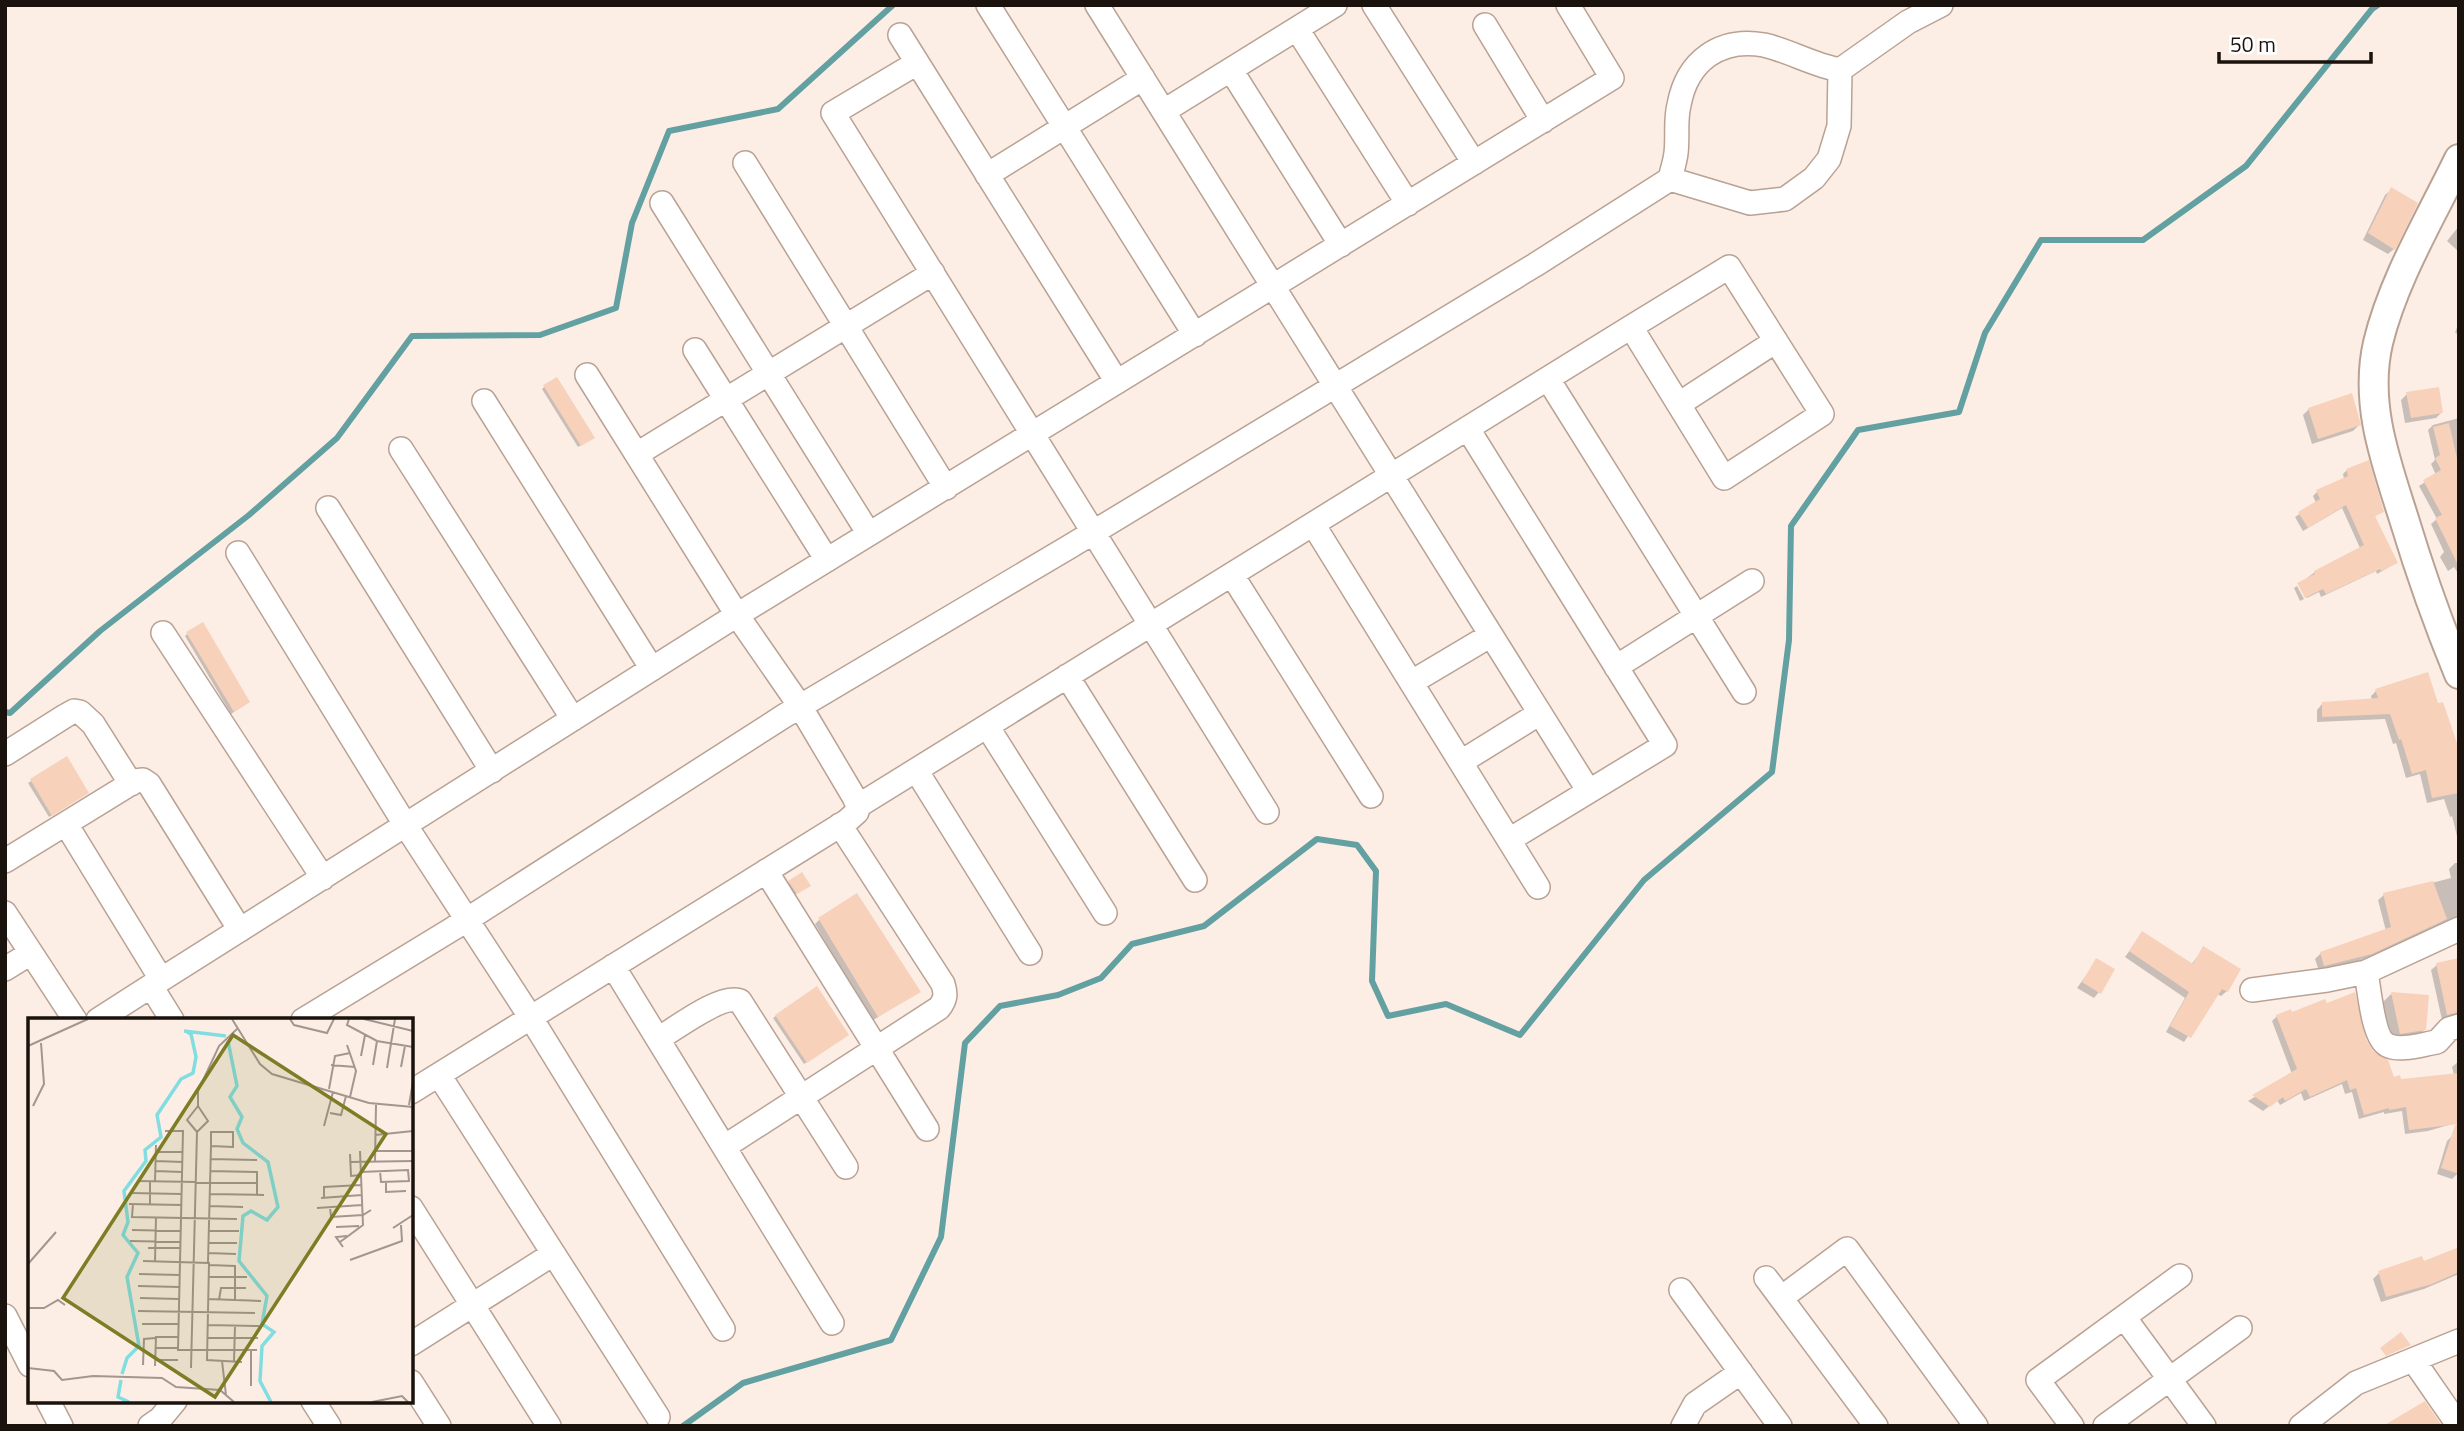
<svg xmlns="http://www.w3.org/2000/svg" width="2464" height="1431" font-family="'Titillium Web',sans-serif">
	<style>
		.shadow { fill: #0003 }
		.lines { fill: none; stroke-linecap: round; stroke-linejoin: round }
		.stream { stroke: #63a0a1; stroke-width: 6 }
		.building { fill: #f7d1ba }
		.minor-casing { stroke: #b9a294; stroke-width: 26 }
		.tertiary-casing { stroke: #b9a294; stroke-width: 32 }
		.minor { stroke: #fff; stroke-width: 23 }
		.tertiary { stroke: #fff; stroke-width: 28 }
		.inset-river { fill: none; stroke: #82dde1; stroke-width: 3.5 }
		.inset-road { fill: none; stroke: #a2968e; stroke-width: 2 }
		.view { fill: #7c7d25; fill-opacity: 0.15; stroke: #7c7d25; stroke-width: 3.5 }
		.inset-edge { fill: none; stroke: #1a120c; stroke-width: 3.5 }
	</style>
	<rect width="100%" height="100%" fill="#fceee5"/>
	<path class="shadow" d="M 2391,190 L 2394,249 L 2388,254 L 2363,240 L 2385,195 Z
		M 2459,226 L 2459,252 L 2447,241 Z
		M 2459,321 L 2459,334 L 2455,333 Z
		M 545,386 L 590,440 L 578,447 L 542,389 Z
		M 2407,394 L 2442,412 L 2436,418 L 2405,423 L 2401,400 Z
		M 2309,409 L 2359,425 L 2353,431 L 2312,444 L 2303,415 Z
		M 2459,418 L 2459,575 L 2454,567 L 2448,571 L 2440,557 L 2444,552 L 2431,524 L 2437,519 L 2419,486 L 2436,475 L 2431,464 L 2435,460 L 2428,430 L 2433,425 Z
		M 2347,470 L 2382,511 L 2374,517 L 2396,563 L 2377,574 L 2376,571 L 2321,597 L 2319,592 L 2307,598 L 2299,584 L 2315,572 L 2360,548 L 2342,508 L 2303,531 L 2295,517 L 2316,503 L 2313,496 L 2317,492 L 2344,479 L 2343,474 Z
		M 2297,586 L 2304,599 L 2300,601 L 2294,588 Z
		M 187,634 L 246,704 L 231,714 L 185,636 Z
		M 2376,691 L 2437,706 L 2459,756 L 2459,844 L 2452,816 L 2450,817 L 2444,799 L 2427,803 L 2420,774 L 2406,778 L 2396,743 L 2393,744 L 2385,719 L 2317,722 L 2317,710 L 2322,704 L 2372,701 L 2371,696 Z
		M 67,759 L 84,795 L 49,817 L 28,783 Z
		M 2455,863 L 2459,863 L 2459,922 L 2453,920 L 2365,959 L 2319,971 L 2315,959 L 2320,954 L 2386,931 L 2378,900 L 2384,895 L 2451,878 L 2449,869 Z
		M 790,882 L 806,888 L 794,895 L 787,884 Z
		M 820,919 L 918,991 L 872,1021 L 815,924 Z
		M 2142,933 L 2191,965 L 2203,949 L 2227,991 L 2221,996 L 2217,994 L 2184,1042 L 2166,1032 L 2185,998 L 2125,957 Z
		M 2459,959 L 2459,1019 L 2455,1017 L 2442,1020 L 2431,970 L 2437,965 Z
		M 2097,960 L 2099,992 L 2094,998 L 2077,988 Z
		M 816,988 L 844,1037 L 804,1064 L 773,1018 Z
		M 2391,994 L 2425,1029 L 2415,1038 L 2391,1042 L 2382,1003 Z
		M 2277,1016 L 2364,1040 L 2393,1079 L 2400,1081 L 2454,1075 L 2452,1067 L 2459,1061 L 2459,1122 L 2428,1131 L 2405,1134 L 2402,1111 L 2384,1114 L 2384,1112 L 2359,1119 L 2352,1092 L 2345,1094 L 2342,1084 L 2304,1101 L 2301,1093 L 2280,1105 L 2277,1100 L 2263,1111 L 2248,1101 L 2292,1074 L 2272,1021 Z
		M 2453,1135 L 2458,1173 L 2452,1179 L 2437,1174 L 2447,1141 Z
		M 2459,1254 L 2459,1274 L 2424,1289 L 2381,1302 L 2373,1279 L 2379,1273 Z"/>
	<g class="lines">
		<path class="stream" d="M 5,712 L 10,713 L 100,631 L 249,515 L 337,438 L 412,336 L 540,335 L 616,308 L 632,223 L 669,131 L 778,109 L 893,5
			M 683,1426 L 743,1383 L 891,1340 L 941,1237 L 965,1043 L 1000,1006 L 1058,995 L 1101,978 L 1132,944 L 1204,926 L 1317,839 L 1357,845 L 1376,871 L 1372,981 L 1388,1016 L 1446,1004 L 1520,1035 L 1644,880 L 1772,772 L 1789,640 L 1791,526 L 1858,430 L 1959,412 L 1985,333 L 2041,240 L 2143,240 L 2246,166 L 2372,9 L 2378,5"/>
	</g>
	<path class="building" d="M 2391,187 L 2418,203 L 2395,250 L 2368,233 Z
		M 557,377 L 595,438 L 581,446 L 543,385 Z
		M 2439,387 L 2443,413 L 2411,418 L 2406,392 Z
		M 2352,393 L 2361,425 L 2318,439 L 2308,408 Z
		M 2449,423 L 2459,467 L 2459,567 L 2435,518 L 2442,515 L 2423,480 L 2441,470 L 2435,458 L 2440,455 L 2433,427 Z
		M 2369,460 L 2384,512 L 2375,516 L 2398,563 L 2381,571 L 2380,569 L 2326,594 L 2323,589 L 2305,598 L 2297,583 L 2315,574 L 2314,571 L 2364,545 L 2346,505 L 2308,528 L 2298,512 L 2320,499 L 2316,490 L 2348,476 L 2346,469 Z
		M 203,622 L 250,702 L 234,712 L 186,632 Z
		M 2428,672 L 2438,703 L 2443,702 L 2459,749 L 2459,793 L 2432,798 L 2426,770 L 2412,774 L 2401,739 L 2399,740 L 2390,714 L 2322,717 L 2322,702 L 2378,698 L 2375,689 Z
		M 67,756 L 89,793 L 52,816 L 30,779 Z
		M 802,872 L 811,886 L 797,894 L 788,881 Z
		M 2433,881 L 2447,919 L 2372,954 L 2324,966 L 2320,952 L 2391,927 L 2383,893 Z
		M 857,893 L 921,992 L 878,1017 L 818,918 Z
		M 2142,931 L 2193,964 L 2203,946 L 2241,969 L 2228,992 L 2222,989 L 2191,1038 L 2170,1026 L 2189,992 L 2129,951 Z
		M 2096,958 L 2115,969 L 2101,994 L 2082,982 Z
		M 2459,958 L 2459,1012 L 2447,1015 L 2436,963 Z
		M 817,986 L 849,1035 L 807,1063 L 775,1015 Z
		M 2355,992 L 2366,1039 L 2373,1051 L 2388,1060 L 2394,1077 L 2400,1075 L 2401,1079 L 2459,1073 L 2459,1124 L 2409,1130 L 2406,1107 L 2389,1110 L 2389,1108 L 2364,1115 L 2356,1088 L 2350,1090 L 2347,1080 L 2310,1097 L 2306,1089 L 2285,1101 L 2283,1097 L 2270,1107 L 2252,1095 L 2297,1069 L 2276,1015 L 2291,1009 L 2292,1012 L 2325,999 L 2327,1003 Z
		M 2391,992 L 2429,995 L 2426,1030 L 2400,1034 Z
		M 2455,1125 L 2459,1125 L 2459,1174 L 2441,1168 Z
		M 2459,1247 L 2459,1272 L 2432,1284 L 2386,1297 L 2378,1271 L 2422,1256 L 2424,1261 Z
		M 2401,1332 L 2411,1345 L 2386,1356 L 2380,1348 Z
		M 2425,1401 L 2442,1426 L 2383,1426 Z"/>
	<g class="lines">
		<defs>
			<path id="minor" d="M 988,5 L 1195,335
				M 1097,5 L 1588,790
				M 1374,5 L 1474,163
				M 1485,25 L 1543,121
				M 1297,29 L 1408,204
				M 900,35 L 1117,382
				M 917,63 L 833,113 L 1267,812
				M 1231,70 L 1341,245
				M 1164,111 L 1335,5
				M 745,163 L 946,488
				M 987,175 L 1143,78
				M 1670,179 L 1750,203 L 1785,199 L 1814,178 L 1829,159 L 1839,126 L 1840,70
				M 662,203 L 869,534
				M 695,350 L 827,560
				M 1548,379 L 1744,692
				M 484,401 L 652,669
				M 1679,404 L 1776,341
				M 1468,429 L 1665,745 L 1509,840
				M 401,449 L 573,719
				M 637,454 L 933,273
				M 328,508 L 492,771
				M 1313,524 L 1538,887
				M 238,553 L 406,826 L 531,1018 L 723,1329
				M 1232,575 L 1371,796
				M 163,633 L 323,878
				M 1616,667 L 1752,581
				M 1067,676 L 1195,880
				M 1412,682 L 1491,635
				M 987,726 L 1105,913
				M 5,754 L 65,716 L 74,711 L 80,712 L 93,724 L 131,784
				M 1461,762 L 1540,713
				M 916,770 L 1030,953
				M 858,806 L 1631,327 L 1729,267 L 1822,414 L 1724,478 L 1631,327
				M 66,824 L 161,979
				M 5,861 L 135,781 L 143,780 L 149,784 L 240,930
				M 766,871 L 927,1129
				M 5,913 L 75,1020
				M 613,966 L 832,1323
				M 5,969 L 31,953
				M 2366,972 C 2369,988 2373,1038 2387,1045 C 2400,1052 2423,1044 2437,1042 L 2449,1029 L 2459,1026
				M 2252,990 L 2327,980 L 2366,972 L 2459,929
				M 98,1020 L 151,986
				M 172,1020 L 151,986 L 737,615 L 1612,78 L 1568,5
				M 303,1020 L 454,928 L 784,716 L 1069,547 L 1535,265 L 1670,179 C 1672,170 1675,162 1676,153 C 1678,137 1675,120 1679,105 C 1687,61 1720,37 1764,45 C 1790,51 1813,65 1840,70 L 1908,22 L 1941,5
				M 658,1039 C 675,1029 722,993 740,1001 L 846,1167
				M 439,1075 L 658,1417
				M 411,1092 L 847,821 L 857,812 L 858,806 L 854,797 L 800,706 L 737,615 L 587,375
				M 724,1147 L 939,1008 C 946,999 946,994 943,984 L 840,825
				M 411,1208 L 549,1426
				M 1766,1278 L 1876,1426
				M 1681,1290 L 1780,1426
				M 1781,1298 L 1847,1249 L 1976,1426
				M 5,1316 L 30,1365
				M 2124,1317 L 2204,1426
				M 411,1344 L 553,1254
				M 2414,1361 L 2459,1426
				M 411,1382 L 439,1426
				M 48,1401 L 61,1426
				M 313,1401 L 329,1426
				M 150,1426 L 160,1419 L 175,1401
				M 1683,1426 L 1695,1404 L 1741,1372
				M 2072,1426 L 2038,1380 L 2180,1276
				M 2105,1426 L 2240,1328
				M 2301,1426 L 2356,1383 L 2459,1341"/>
			<path id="tertiary" d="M 2459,159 C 2431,217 2393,280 2378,343 C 2364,404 2386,462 2404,519 C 2420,572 2438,623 2459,674"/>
		</defs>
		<use href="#minor" class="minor-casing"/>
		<use href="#tertiary" class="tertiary-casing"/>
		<use href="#minor" class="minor"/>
		<use href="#tertiary" class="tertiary"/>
	</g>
	<g transform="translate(28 1018)">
		<rect width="385" height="385" fill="#fceee5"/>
		<path class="inset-river" d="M 156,13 L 198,18M 200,23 L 209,68 L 202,79 L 214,99 L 209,111 L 215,125 L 240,144 L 250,189 L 239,202 L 223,193 L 215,198 L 211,243 L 239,278 L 234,306 L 246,314 L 234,328 L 232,363 L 243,384M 94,356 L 99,340 L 111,328 L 99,259 L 110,235 L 95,217 L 100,204 L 96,173 L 118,143 L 117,132 L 133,119 L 129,97 L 153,61 L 165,55 L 168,39 L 163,16 L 159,14M 93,362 L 90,379 L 101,384"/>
		<path class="inset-road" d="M 204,1 L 232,46 L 244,56 L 341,85 L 385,89M 262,1 L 266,7 L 299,15 L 306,1M 321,1 L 319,7 L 349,23 L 385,29M 336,1 L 385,13M 319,27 L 328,53 L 322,79M 0,28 L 60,1M 333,38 L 337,17M 303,47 L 327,49M 345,47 L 349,23M 373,49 L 377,28M 359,50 L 367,1M 301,71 L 307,38 L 322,35M 381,87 L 385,64M 5,88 L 16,66 L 13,25M 302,95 L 313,97 L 318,78M 296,108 L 305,74M 137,113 L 155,113 L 150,332 L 229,332M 169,114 L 159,102 L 170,88M 347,117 L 385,113M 346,133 L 385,133M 128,134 L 154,134M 322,136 L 323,158 L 333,157M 182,141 L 229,142M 128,143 L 154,144M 347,143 L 348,87M 322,144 L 385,143M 127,153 L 154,154M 182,153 L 229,154 L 229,177M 333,154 L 380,152 L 381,163 L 353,164 L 352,153M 109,163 L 229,165M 127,163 L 128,127M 358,164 L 358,174 L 378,173M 103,175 L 153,176M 182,176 L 236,177M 293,180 L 334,177M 296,180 L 296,169 L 333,167M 101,186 L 153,187M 105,186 L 104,199 L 209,201M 122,187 L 122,163M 181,188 L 215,189M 302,189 L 303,199 L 335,197 L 343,192M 289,190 L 334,187M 308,209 L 331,208M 365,210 L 385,197M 104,212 L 152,213M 181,213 L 211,213M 102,223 L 152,224M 312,224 L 335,207 L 332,133M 180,225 L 209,225M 315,229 L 308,219 L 319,218M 120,230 L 152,230M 180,235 L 208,236M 322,242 L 374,223 L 373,207M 115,243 L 181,245 L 179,342 L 214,344M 127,243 L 128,199M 180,244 L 183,128 L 183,114 L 205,114 L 205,129 L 183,128M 0,246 L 28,214M 181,247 L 207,248 L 207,282M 111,256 L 151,257M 181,259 L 219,259M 110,268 L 151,269M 112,280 L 151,281M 180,281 L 233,283M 191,282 L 193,270 L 218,270M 0,290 L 16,290 L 30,282 L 37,287M 110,293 L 227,295M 114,306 L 151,306M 180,307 L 231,308M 180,320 L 230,320M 127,330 L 150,330M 127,342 L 150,342M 194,343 L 198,377M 206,343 L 207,308M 115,347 L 116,321 L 127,320M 127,348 L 128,319 L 151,319M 0,350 L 26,353 L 34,362 L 65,358 L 134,360 L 148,369 L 192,372 L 206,384M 163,350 L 169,114 L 180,103 L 170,88 L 170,73 L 191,28 L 209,11M 223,368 L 223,332M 344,384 L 374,378 L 380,384"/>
		<path class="view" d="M 205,17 L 358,116 L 187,379 L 35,280 Z"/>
		<rect width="385" height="385" class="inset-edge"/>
	</g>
	<rect width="2464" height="1431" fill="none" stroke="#1a120c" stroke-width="14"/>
	<path d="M2219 52v10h152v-10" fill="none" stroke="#1a120c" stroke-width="3.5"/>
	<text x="2230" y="52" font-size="21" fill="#1a120c" stroke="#ffffff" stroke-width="5" paint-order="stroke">50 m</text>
</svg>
